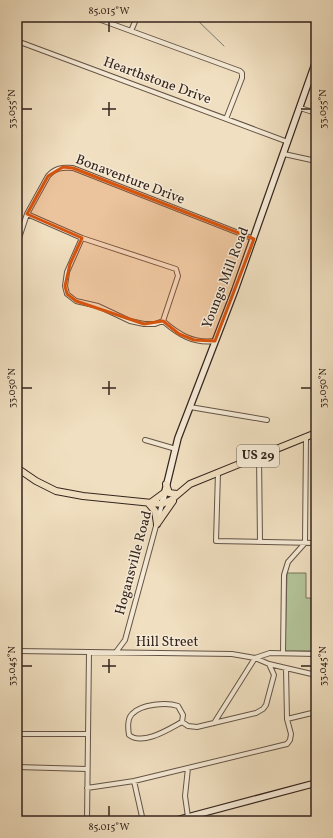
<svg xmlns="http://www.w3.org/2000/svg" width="333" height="838" font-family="Vollkorn,serif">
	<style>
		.green { fill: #b3c398; stroke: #74745b }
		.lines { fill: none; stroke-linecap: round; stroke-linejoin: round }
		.stream { stroke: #757e7d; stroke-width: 1 }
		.street-casing { stroke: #645446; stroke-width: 6 }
		.secondary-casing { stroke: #35251e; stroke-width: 8 }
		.primary-casing { stroke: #35251e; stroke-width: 8 }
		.street { stroke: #f5ead6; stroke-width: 4 }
		.secondary { stroke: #f5ead6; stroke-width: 5.5 }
		.primary { stroke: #f0dfc0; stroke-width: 6 }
		.marked { fill: #d6540e; fill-opacity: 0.2; stroke: #d6540e; stroke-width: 3; stroke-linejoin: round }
		.ticks { fill: none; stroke: #35251e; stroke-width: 1.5 }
		.labels { text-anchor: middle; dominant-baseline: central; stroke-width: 3; stroke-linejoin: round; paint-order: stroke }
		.shield { fill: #f5ead6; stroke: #6f6055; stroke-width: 1 }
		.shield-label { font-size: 13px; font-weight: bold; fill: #35251e }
		.street-label { font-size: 14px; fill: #35251e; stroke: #f5ead6 }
		.neatline { fill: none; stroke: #35251e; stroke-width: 1.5 }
		.ticks-label { font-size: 10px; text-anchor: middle; fill: #35251e }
	</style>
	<rect width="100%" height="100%" fill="#f0dfc0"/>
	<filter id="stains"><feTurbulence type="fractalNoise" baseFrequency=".005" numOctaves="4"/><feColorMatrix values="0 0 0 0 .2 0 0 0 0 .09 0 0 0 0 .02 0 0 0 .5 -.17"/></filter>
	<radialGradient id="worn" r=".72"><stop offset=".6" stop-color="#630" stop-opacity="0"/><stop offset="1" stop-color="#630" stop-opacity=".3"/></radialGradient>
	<path class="green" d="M 287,573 L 306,573 L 306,598 L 316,598 L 316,651 L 285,651 Z"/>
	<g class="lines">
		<path class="stream" d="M 194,17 L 224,46"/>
		<defs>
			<path id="street" d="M 93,17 L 240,71 L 242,73 L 242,78 L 226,119
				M 302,17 L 316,21
				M 131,31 L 137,17
				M 17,41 L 288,142
				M 300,108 L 316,113
				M 284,154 L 316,161
				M 27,214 L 82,238 L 176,269 L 178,276 L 163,321
				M 82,238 L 67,272 L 65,286 L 67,294 L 76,301 L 98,306 L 130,321 L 144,324 L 155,324 L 163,321 C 178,334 193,344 215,341
				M 17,244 L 27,214 L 48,176 C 55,168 62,167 73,168 L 254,239
				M 190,407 L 267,420
				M 145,440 L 176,449
				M 259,456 L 260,542
				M 218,472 L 216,541 L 316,543
				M 17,651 L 232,654 L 255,658 L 269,664 L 316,675
				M 116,652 L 125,640 L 162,504
				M 283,653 L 284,575 L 288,562 L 305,543 L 306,437
				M 255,658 L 270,653 L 316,654
				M 287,719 L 316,712
				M 182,722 C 169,729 143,746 129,735 C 128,729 127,719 132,714 C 141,704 167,702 178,706 L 183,715 L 182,722 L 188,726 L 197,727 L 256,713 L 263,709 L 266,705 L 274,675 L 269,664
				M 214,723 L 255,658
				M 17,734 L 88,734
				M 17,767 L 87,769
				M 134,781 L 143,821
				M 87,788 L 134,781 L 287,744 L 290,740 L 291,734 L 287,719 L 286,668
				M 188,817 L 185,796 L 188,768
				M 87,821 L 89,652"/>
			<path id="secondary" d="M 162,504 L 178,438 L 235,290 L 316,61
				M 173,821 L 316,783"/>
			<path id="primary" d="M 17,468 L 36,481 L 56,491 L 83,496 L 162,504 L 171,500 L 190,484 L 316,433
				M 166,484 L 169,493 L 177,494
				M 149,504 L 155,511 L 157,524
				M 149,504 L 164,493
				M 157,524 L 173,501"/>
		</defs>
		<use href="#street" class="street-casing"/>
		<use href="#secondary" class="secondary-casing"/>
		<use href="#primary" class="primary-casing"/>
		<use href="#street" class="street"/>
		<use href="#secondary" class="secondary"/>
		<use href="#primary" class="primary"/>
	</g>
	<path class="marked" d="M 63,167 L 73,168 L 254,239 L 215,341 L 194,340 L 179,334 L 163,321 L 144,324 L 76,301 L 67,294 L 65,286 L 70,264 L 82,238 L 27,214 L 48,176 Z"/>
	<path class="ticks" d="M 109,22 L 109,32M 109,102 L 109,116M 22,109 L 32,109M 102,109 L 116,109M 301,109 L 311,109M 109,381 L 109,395M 22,388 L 32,388M 102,388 L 116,388M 301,388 L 311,388M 109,659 L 109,673M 22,666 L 32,666M 102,666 L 116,666M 301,666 L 311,666M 109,806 L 109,816"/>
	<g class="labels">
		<rect class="shield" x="237" y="445" width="42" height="22" rx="3"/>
		<g class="shield-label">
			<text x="258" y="456">US 29</text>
		</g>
		<g class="street-label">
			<text transform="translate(157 81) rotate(20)">Hearthstone Drive</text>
			<text transform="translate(130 180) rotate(21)">Bonaventure Drive</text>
			<text transform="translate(226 278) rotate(-69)">Youngs Mill Road</text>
			<text transform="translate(134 563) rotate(-75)">Hogansville Road</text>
			<text x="167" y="642">Hill Street</text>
		</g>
	</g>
	<rect width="333" height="838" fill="none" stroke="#f0dfc0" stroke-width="44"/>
	<rect x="22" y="22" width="289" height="794" class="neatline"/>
	<g class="ticks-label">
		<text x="109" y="14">85.015°W</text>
		<text transform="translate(11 109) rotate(-90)" y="4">33.055°N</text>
		<text transform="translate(322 109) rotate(-90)" y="4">33.055°N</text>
		<text transform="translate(11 388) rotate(-90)" y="4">33.050°N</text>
		<text transform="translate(322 388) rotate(-90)" y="4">33.050°N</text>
		<text transform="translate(11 666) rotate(-90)" y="4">33.045°N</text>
		<text transform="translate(322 666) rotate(-90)" y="4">33.045°N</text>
		<text x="109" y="830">85.015°W</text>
	</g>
	<rect width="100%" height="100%" filter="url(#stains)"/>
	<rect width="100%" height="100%" fill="url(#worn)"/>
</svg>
